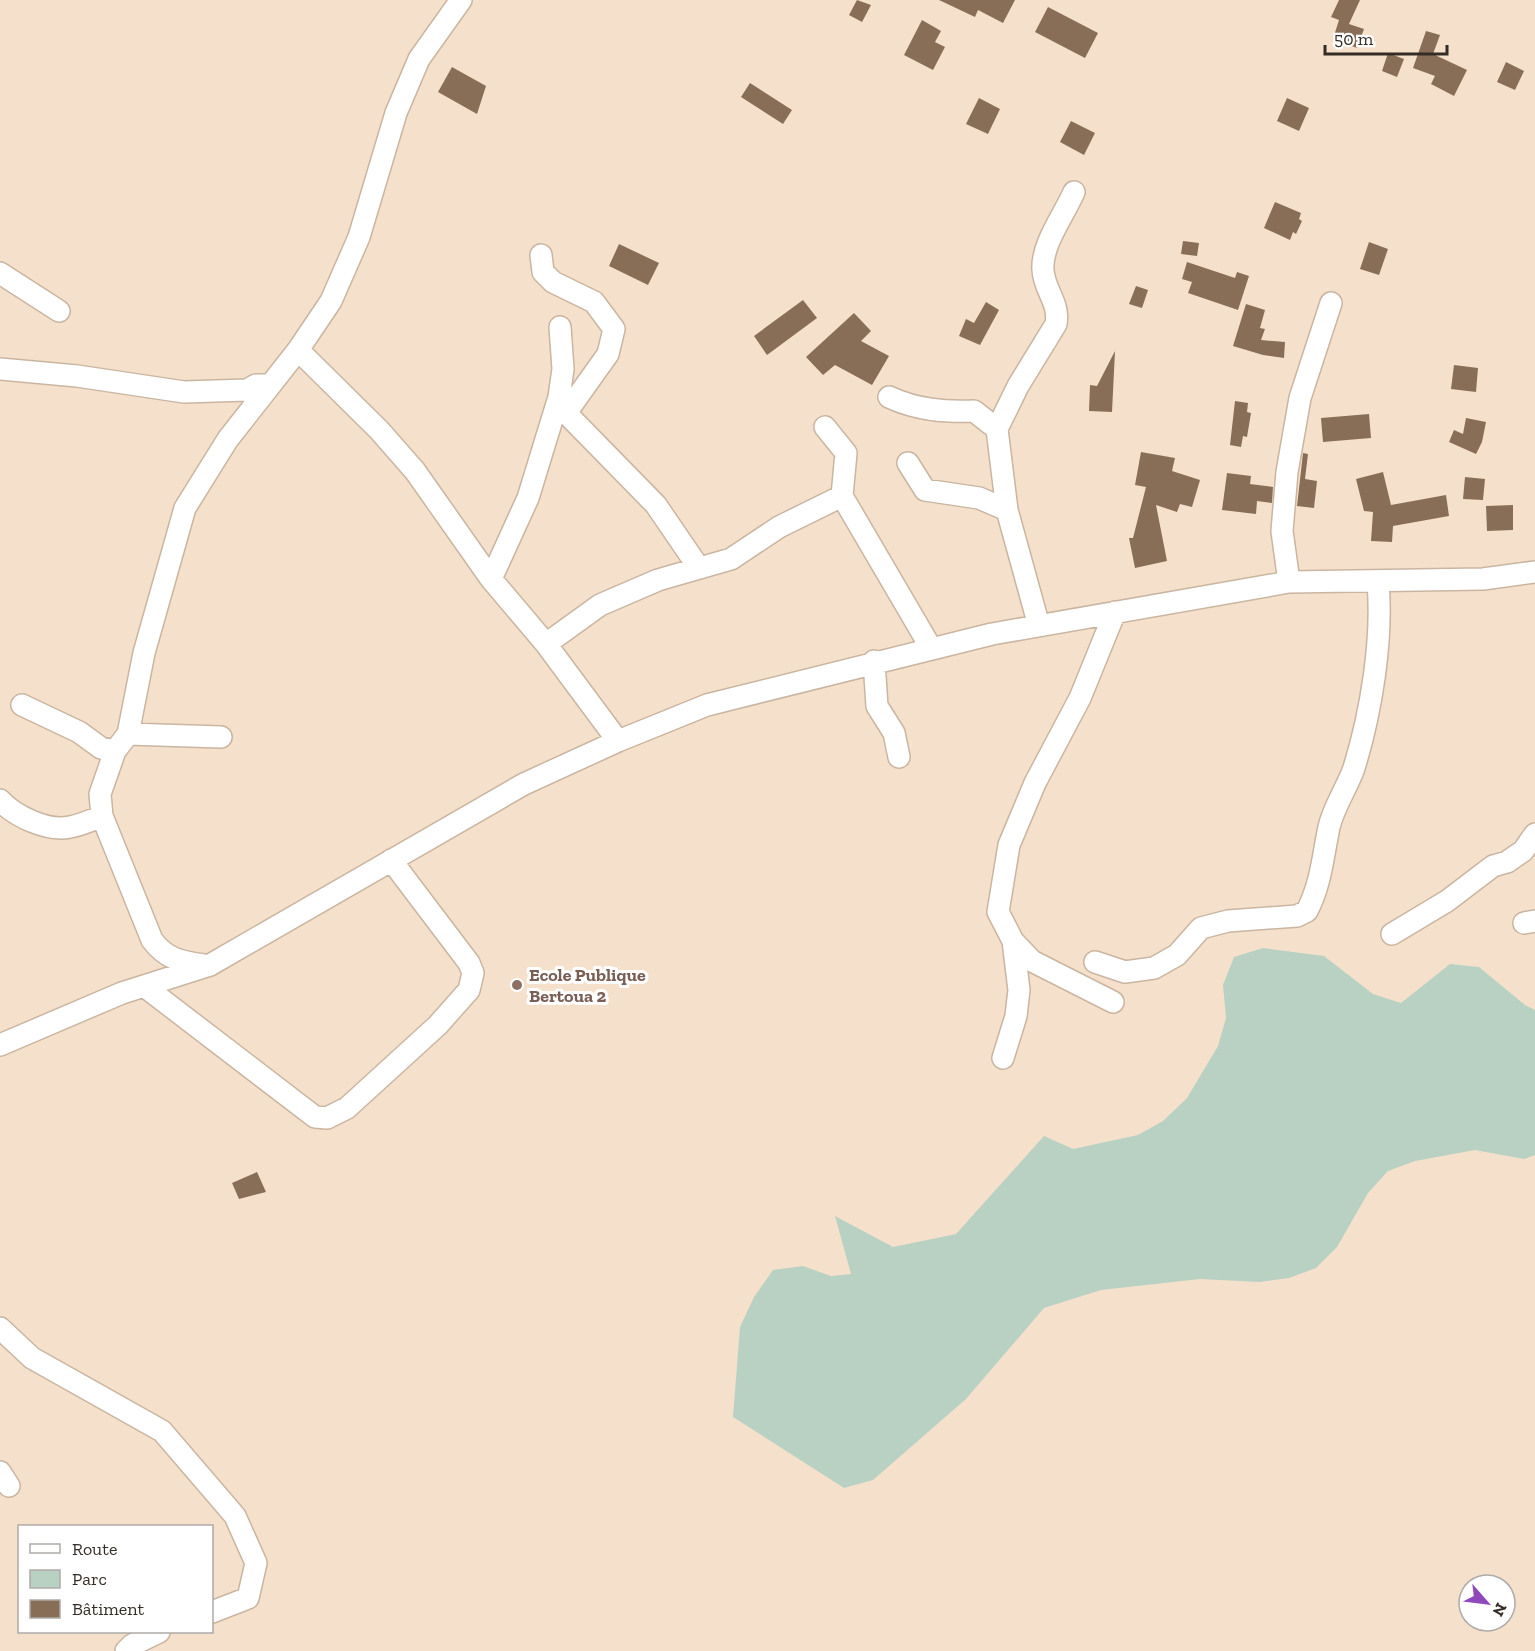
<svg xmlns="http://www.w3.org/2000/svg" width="1535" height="1651" font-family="'Zilla Slab',serif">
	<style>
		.green { fill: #b8d1c3 }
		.building { fill: #886e57 }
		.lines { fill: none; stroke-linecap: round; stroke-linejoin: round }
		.minor-casing { stroke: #c9b5a1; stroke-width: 24 }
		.minor { stroke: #fff; stroke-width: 21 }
		.education-dot { fill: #8d6e63; stroke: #fff; stroke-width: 2 }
		.labels { text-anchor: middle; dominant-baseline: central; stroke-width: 6; stroke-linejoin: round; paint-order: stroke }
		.education-label { font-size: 18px; font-weight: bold; fill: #785e54; stroke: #fff; text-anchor: start }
	</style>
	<rect width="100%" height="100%" fill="#f5e1cb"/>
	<path class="green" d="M 1263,948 L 1324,956 L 1373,994 L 1401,1003 L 1450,964 L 1479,967 L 1525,1005 L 1535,1010 L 1535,1155 L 1524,1159 L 1475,1150 L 1415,1161 L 1388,1171 L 1368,1193 L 1337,1247 L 1316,1268 L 1289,1278 L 1259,1282 L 1200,1279 L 1101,1290 L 1044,1308 L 966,1399 L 873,1480 L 844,1488 L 733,1417 L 740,1327 L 754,1297 L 773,1270 L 803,1266 L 831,1276 L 851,1274 L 835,1216 L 893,1247 L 956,1234 L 1044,1136 L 1073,1149 L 1138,1135 L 1163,1121 L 1187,1098 L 1218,1046 L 1226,1018 L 1223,985 L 1234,957 Z"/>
	<path class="building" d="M 857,0 L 871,5 L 862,22 L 849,15 Z
		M 939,0 L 1015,0 L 1003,23 L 978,10 L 975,17 Z
		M 1339,0 L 1360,0 L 1349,24 L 1364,29 L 1357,48 L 1333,39 L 1339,20 L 1331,17 Z
		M 1048,7 L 1098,33 L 1085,58 L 1035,32 Z
		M 922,20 L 941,31 L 935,42 L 945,47 L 933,70 L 904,55 Z
		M 1426,31 L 1440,35 L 1433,54 L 1467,70 L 1454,96 L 1431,84 L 1435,76 L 1413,68 Z
		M 1388,53 L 1404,59 L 1397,77 L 1382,71 Z
		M 1506,62 L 1524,71 L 1515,90 L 1497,82 Z
		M 452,67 L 486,86 L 477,114 L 438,92 Z
		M 750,83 L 792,110 L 783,124 L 741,97 Z
		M 979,98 L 1000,109 L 988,134 L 966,124 Z
		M 1287,98 L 1309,108 L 1299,131 L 1277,121 Z
		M 1071,121 L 1095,133 L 1084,155 L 1060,142 Z
		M 1275,202 L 1301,213 L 1299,219 L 1302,221 L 1296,234 L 1293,232 L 1290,240 L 1264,228 Z
		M 1183,241 L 1199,243 L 1197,256 L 1181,254 Z
		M 1369,242 L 1388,249 L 1379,275 L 1360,269 Z
		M 619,244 L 659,263 L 648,285 L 609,266 Z
		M 1187,262 L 1235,278 L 1237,272 L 1249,276 L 1238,310 L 1188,293 L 1192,282 L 1182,279 Z
		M 1136,286 L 1148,290 L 1142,308 L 1129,304 Z
		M 803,300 L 817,318 L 767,355 L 754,336 Z
		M 986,302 L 999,310 L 980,345 L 959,336 L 966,319 L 974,323 Z
		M 1246,304 L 1265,310 L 1260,328 L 1265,329 L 1261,340 L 1285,342 L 1284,358 L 1263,355 L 1233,346 Z
		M 854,313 L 871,331 L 861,341 L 889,356 L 872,385 L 835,365 L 823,375 L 806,357 Z
		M 1115,351 L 1112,412 L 1089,411 L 1090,385 L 1097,386 Z
		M 1454,365 L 1478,368 L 1476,392 L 1451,389 Z
		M 1235,401 L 1248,403 L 1247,412 L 1251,413 L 1247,437 L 1243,436 L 1241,447 L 1230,445 Z
		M 1369,414 L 1371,438 L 1323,442 L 1321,418 Z
		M 1466,418 L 1486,422 L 1482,442 L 1476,454 L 1449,442 L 1454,430 L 1463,434 Z
		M 1141,452 L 1175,458 L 1172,471 L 1200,480 L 1192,507 L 1180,504 L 1177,512 L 1156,505 L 1167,561 L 1135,568 L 1129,538 L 1133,538 L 1146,487 L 1135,485 Z
		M 1303,453 L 1308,454 L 1305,479 L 1317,481 L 1314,508 L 1297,506 Z
		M 1383,472 L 1391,505 L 1446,495 L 1449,516 L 1393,526 L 1392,542 L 1371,541 L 1373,512 L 1364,511 L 1356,479 Z
		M 1227,473 L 1251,476 L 1250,484 L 1273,487 L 1272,503 L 1257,501 L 1256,514 L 1222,510 Z
		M 1465,477 L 1485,479 L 1483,500 L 1463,499 Z
		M 1513,505 L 1513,530 L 1487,531 L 1486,506 Z
		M 257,1172 L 266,1192 L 239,1199 L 232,1183 Z"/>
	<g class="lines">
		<defs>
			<path id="minor" d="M 541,255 L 543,272 L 553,282 L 594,302 L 614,329 L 608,354 L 566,413 L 656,505 L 699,568
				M 0,273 L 59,311
				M 298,350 L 379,430 L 415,471 L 491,579 L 546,644 L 618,741
				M 0,369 L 77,376 L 184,392 L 247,390 L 256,385 L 269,385
				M 889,397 C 917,410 944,412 974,411 L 997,429
				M 825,427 L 846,453 L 842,496 L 931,648
				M 908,463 L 925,490 L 979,498 L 1007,510
				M 491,579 L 528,498 L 559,397 L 563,369 L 560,327
				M 1289,582 L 1282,531 L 1287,472 L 1300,398 L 1331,303
				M 1039,626 L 1007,510 L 997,429 L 1018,386 L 1056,324 C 1060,303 1044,290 1043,270 C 1041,245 1064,215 1074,192
				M 546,644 L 600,605 L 658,580 L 731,559 L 779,527 L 842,496
				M 874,661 L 877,706 L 894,733 L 899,757
				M 22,705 L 79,732 L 101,748 L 115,751
				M 128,734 L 221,737
				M 0,800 C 14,816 48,832 70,827 C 81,825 92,820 102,816
				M 1524,923 L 1535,921
				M 1392,934 L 1447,901 L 1493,866 L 1507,862 L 1523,851 L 1535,834
				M 1013,941 L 1032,961 L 1113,1002
				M 1095,962 L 1125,972 L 1154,968 L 1177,955 L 1201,928 L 1228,921 L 1297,916 L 1307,911 C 1321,884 1323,856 1329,827 C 1334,806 1347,788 1354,768 C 1371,713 1383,640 1378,583
				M 204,965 C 181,962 166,959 152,940 L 102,816 L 100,794 L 115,751 L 128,734 L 144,653 L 185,508 L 228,439 L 298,350 L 331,301 L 359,237 L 396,113 L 419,59 L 461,0
				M 144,986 L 315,1117 L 327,1118 L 347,1108 L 438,1025 L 469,990 L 473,973 L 469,963 L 391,860
				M 0,1045 L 122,993 L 210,965 L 524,784 L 618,741 L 707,705 L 992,634 L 1289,582 L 1483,579 L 1535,572
				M 1003,1058 L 1016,1016 L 1019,990 L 1013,941 L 998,912 L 1009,845 L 1035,783 L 1080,698 L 1115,612
				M 0,1328 L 32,1358 L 162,1431 L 235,1516 L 256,1563 L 248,1598 L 212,1612
				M 0,1472 L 9,1486
				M 126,1651 L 132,1645 L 159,1632"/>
		</defs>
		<use href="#minor" class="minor-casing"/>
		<use href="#minor" class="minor"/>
	</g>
	<circle class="education-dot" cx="517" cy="985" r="6"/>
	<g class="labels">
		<g class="education-label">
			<text x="529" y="975">Ecole Publique<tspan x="529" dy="21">Bertoua 2</tspan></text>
		</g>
	</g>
	<rect x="18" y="1525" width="195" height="108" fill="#ffffff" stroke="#aeaba8" stroke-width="1.5"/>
	<rect x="30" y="1544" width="30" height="9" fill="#ffffff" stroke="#aeaba8" stroke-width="1.5"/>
	<text x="72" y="1555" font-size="18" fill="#352d25">Route</text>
	<rect x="30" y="1570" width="30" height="18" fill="#b8d1c3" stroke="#aeaba8" stroke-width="1.5"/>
	<text x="72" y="1585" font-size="18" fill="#352d25">Parc</text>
	<rect x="30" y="1600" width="30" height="18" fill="#886e57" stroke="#aeaba8" stroke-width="1.5"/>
	<text x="72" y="1615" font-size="18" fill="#352d25">Bâtiment</text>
	<g transform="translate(1487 1603) rotate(118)"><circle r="28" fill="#ffffff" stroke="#aeaba8" stroke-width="1.5"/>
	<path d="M0-4.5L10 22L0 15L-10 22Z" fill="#8f49bd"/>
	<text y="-9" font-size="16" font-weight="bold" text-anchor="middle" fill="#352d25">N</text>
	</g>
	<path d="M1325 45v9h122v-9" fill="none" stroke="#352d25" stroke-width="3"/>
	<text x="1334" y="45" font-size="18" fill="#352d25" stroke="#ffffff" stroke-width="4.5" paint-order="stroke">50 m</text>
</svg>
